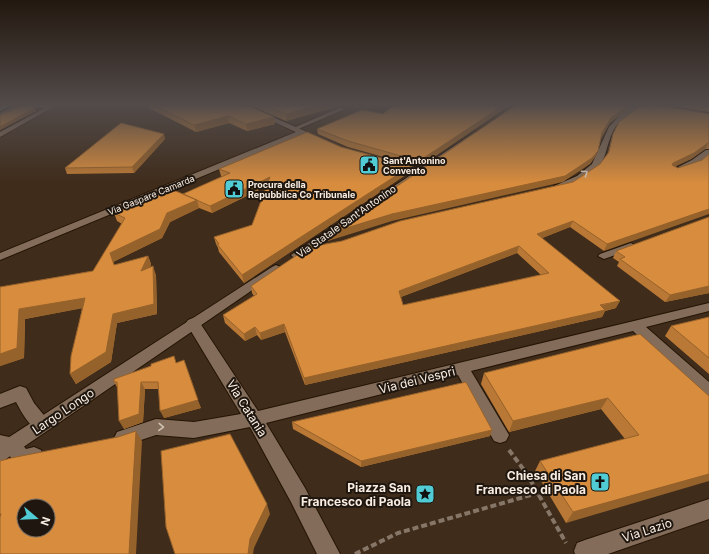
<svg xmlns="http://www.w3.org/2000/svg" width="709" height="554" font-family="Inter,sans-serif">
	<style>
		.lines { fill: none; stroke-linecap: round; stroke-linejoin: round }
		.service-casing { stroke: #251404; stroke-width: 2 }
		.minor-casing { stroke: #251404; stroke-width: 2 }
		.tertiary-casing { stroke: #251404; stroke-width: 2 }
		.primary-casing { stroke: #251404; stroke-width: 2 }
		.path { stroke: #867667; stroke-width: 4; stroke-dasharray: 6 3; stroke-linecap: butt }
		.service { fill: #836d5a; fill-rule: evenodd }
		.minor { fill: #836d5a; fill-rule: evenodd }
		.tertiary { fill: #836d5a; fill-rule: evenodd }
		.primary { fill: #639592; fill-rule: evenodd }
		.wall { fill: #b97835; fill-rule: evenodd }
		.shaded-wall { fill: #96622b }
		.building { fill: #d78c3e; stroke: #96622b; fill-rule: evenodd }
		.oneway { stroke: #d0c1b3 }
		.labels { text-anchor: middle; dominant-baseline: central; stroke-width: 4; stroke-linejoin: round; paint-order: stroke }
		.far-poi-label { font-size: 9px; font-weight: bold; fill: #faeee3; stroke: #1f170f; text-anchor: start }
		.far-street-label { font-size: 9px; fill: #faeee3; stroke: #1f170f }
		.street-label { font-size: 10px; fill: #faeee3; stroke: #1f170f }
		.near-street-label { font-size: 12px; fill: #faeee3; stroke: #1f170f }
		.near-poi-label { font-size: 12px; font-weight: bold; fill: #faeee3; stroke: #1f170f; text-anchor: end }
	</style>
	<rect width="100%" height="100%" fill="#3f2c1b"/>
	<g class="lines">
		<defs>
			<path id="service" d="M 17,105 L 54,105 L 55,106 L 0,137 L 0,132 L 45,108 L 23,107 L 0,117 L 0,113 Z
				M 341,107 L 344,109 L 343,110 L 296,130 L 291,129 Z
				M 20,386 L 26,388 L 34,403 L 47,419 L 50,424 L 47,429 L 41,432 C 29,427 22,413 16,402 L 0,408 L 0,394 Z"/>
			<path id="minor" d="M 236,105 L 245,105 L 305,131 L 309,134 L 306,136 L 302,135 L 0,260 L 0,253 L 296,132 Z
				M 706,150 L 709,150 L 709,156 L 698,164 L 682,169 L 678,167 L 692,160 Z
				M 392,162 L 395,162 L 422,169 L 423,171 L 422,173 L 419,173 L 392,166 Z
				M 631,243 L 636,246 L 635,248 L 604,259 L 598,256 L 600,254 Z
				M 709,303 L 709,311 L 646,327 L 709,382 L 709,399 L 703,397 L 633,331 L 471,371 L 509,435 L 506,441 L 500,443 L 494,441 L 458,375 L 266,423 L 305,488 L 340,554 L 317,554 L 291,502 L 250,427 L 194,438 L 156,435 L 123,446 L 117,444 L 114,438 L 117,432 L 156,419 L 194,422 L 241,414 L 186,323 L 188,320 L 193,318 L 198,320 L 258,411 Z
				M 0,435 L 18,439 L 26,449 L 34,447 L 41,450 L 43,456 L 41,462 C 22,469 18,468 7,452 L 0,451 Z
				M 709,499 L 709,519 L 608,554 L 575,554 L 574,551 L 577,543 L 585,540 Z"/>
			<path id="tertiary" d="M 635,105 L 643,105 C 634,112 624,117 616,126 C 610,135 608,145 605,155 C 600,169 587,178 574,184 C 568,187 561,192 554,190 L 553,188 L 554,186 L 577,176 L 592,164 L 609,127 L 622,113 Z
				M 475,132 L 477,133 L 477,135 L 301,257 L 293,257 L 291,255 Z
				M 276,265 L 280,267 L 282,269 L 280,271 L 6,459 L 0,462 L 0,443 L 272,267 Z"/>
			<path id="primary" d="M 4,105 L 12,105 L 0,111 L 0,107 Z"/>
		</defs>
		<use href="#service" class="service-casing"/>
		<use href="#minor" class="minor-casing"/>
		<use href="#tertiary" class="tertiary-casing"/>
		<use href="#primary" class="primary-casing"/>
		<path class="path" d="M 509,450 L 527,474 L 566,543
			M 355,554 L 398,533 L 538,493"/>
		<use href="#service" class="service"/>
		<use href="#minor" class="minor"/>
		<use href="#tertiary" class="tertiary"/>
		<use href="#primary" class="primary"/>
	</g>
	<path class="wall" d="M 148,105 L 246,105 L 274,117 L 275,124 L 247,131 L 229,123 L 196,132 L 149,108 Z
		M 250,105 L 332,105 L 332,108 L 286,121 Z
		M 510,105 L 419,167 L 348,147 L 318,134 L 317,129 L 383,114 Z
		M 666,105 L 709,105 L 709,112 Z
		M 709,114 L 709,149 L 705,149 L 691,159 L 675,166 L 604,251 L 570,227 L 542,238 L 616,308 L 605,311 L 602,317 L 305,385 L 285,332 L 261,340 L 257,335 L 245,341 L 225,323 L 223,315 L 254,296 L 252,293 L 251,286 L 342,241 L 573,182 L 600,164 L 608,153 L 613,134 ZM 517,253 L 541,275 L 403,305 L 401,297 Z
		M 165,139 L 134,173 L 67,174 L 65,168 Z
		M 341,147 L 410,172 L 244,283 L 219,252 L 218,248 L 216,244 L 214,237 L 252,225 L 267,186 L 212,213 L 199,208 L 170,222 L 162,238 L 113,262 L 115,265 L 148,256 L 151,264 L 150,268 L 156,275 L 157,314 L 117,323 L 111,362 L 76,384 L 70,374 L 82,308 L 25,319 L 24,358 L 0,366 L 0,287 L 93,271 L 122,224 L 117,221 L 114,213 L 183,194 L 223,176 L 221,176 L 219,169 Z
		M 709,217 L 709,293 L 665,302 L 617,266 L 619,262 L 613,258 L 616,251 Z
		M 709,317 L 709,374 L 665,336 L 671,326 Z
		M 176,363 L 201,408 L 164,418 L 159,389 L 145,389 L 143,422 L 124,429 L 117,387 L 114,382 Z
		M 484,373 L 709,396 L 566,523 L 535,471 L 540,461 L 625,439 L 601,409 L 509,432 L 481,384 Z
		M 292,422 L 492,430 L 490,436 L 361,467 L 293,429 Z"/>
	<path class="shaded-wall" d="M 319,105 L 332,105 L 332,108 L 286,121 L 286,114 Z
		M 504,105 L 510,105 L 419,167 L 419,161 Z
		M 629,105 L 634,105 L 610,123 L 601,139 L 602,133 L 611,118 Z
		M 35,108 L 36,111 L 0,130 L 0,127 Z
		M 228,116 L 229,123 L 196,132 L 194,125 Z
		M 274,117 L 275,124 L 247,131 L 246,124 Z
		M 164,134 L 165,139 L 134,173 L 132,167 Z
		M 708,143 L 705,149 L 691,159 L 670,169 L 673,163 Z
		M 598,151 L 596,156 L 590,164 L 563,182 L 392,221 L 328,241 L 327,234 Z
		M 411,166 L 410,172 L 244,283 L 242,275 Z
		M 270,177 L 271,184 L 212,213 L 210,206 Z
		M 197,200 L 199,208 L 170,222 L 162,238 L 113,262 L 110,253 L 167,213 Z
		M 709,209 L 709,214 L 604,251 L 607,244 Z
		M 573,221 L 570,227 L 535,241 L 537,234 Z
		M 519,246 L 517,253 L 398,298 L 399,291 Z
		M 148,256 L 151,264 L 144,280 L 141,271 Z
		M 153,266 L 156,275 L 157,314 L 117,323 L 111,362 L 76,384 L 70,374 L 113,314 Z
		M 709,286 L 709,293 L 665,302 L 670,295 Z
		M 85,298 L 89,307 L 25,319 L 24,358 L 0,366 L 0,354 L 19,309 Z
		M 620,301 L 616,308 L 605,311 L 602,317 L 305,385 L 304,378 Z
		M 284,324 L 285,332 L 261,340 L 260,333 Z
		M 255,327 L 257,335 L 245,341 L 244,334 Z
		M 141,382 L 145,389 L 143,422 L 124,429 L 119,421 Z
		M 608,398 L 601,409 L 509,432 L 513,421 Z
		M 198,400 L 201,408 L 164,418 L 160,411 Z
		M 492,430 L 490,436 L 361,467 L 361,461 Z
		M 136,431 L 142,441 L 136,554 L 129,554 Z
		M 709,474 L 709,481 L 566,523 L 573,512 Z
		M 267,504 L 270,514 L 254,548 L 253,554 L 248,554 L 250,539 Z"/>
	<path class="building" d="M 154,105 L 246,105 L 274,117 L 246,124 L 228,116 L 194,125 Z
		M 264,105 L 319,105 L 286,114 Z
		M 394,105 L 504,105 L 419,161 L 348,141 L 317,129 L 362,110 L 383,114 Z
		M 516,105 L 629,105 L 611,118 L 602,133 L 598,151 L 592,158 L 565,176 L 392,214 L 327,234 Z
		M 641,105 L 660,105 L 709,114 L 709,143 L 708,143 L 694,153 L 673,163 L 672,165 L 678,168 L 702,160 L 709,154 L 709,209 L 607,244 L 573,221 L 537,234 L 620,301 L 600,305 L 605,310 L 304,378 L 284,324 L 260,333 L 255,327 L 244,334 L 223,315 L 257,294 L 251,286 L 309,247 L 342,241 L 400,221 L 573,182 L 600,164 L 609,152 L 613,134 L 619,122 ZM 519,246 L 549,273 L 403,305 L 399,291 Z
		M 696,105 L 709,105 L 709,107 Z
		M 22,106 L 34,106 L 35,108 L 0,127 L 0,115 Z
		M 121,123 L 164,134 L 132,167 L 65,168 Z
		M 307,132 L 341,147 L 411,166 L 242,275 L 217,244 L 219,244 L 214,237 L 252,225 L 270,177 L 210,206 L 183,194 L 230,173 L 219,169 Z
		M 171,189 L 197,200 L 167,213 L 160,229 L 110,253 L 114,265 L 148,256 L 141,271 L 153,266 L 154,304 L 113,314 L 106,352 L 70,374 L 71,356 L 85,298 L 19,309 L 17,348 L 0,354 L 0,287 L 93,271 L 125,218 L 114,213 Z
		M 709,217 L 709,286 L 670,295 L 620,259 L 625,257 L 616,251 Z
		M 709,317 L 709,358 L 671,326 Z
		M 640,334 L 709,396 L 709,474 L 573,512 L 540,461 L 639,435 L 608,398 L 513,421 L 484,373 Z
		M 174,356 L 176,363 L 184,360 L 198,400 L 160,411 L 158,382 L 141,382 L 139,414 L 119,421 L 117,382 L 114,382 L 114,379 L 151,366 L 151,364 Z
		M 466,382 L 492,430 L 361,461 L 292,422 Z
		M 136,431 L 129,554 L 0,554 L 0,517 L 1,514 L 0,514 L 0,461 L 11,458 L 118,437 ZM 24,506 L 48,506 L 48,530 L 24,530 Z
		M 230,434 L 267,504 L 250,539 L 248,554 L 175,554 L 166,527 L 161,451 Z"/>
	<defs><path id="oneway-chevron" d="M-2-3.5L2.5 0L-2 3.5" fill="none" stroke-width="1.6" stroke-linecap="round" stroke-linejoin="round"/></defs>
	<g class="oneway">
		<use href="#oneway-chevron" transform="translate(585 173) rotate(-35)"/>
		<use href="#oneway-chevron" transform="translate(161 427) rotate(2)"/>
	</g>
	<linearGradient id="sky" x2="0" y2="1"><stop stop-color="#23180f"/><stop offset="0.57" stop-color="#524b4a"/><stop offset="1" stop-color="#524b4a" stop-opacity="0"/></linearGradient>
	<rect width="709" height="183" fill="url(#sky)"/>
	<defs>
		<symbol id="civic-square" viewBox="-11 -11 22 22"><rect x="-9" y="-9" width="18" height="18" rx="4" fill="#51ccd4" stroke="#1f170f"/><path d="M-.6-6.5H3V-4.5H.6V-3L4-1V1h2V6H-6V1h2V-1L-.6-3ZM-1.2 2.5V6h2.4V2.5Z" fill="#111"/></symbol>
		<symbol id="church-square" viewBox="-11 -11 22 22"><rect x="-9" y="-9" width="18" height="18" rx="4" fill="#51ccd4" stroke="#1f170f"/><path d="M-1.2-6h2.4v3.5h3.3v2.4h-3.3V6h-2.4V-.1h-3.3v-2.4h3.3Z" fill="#111"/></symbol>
		<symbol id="sight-square" viewBox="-11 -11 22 22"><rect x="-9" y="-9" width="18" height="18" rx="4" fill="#51ccd4" stroke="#1f170f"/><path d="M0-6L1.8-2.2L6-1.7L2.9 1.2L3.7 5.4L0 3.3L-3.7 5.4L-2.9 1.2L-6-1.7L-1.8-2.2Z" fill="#111"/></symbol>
	</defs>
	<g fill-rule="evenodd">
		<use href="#civic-square" x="358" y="154" width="22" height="22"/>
		<use href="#civic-square" x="223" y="178" width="22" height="22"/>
		<use href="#church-square" x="589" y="471" width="22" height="22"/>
		<use href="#sight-square" x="414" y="483" width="22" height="22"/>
	</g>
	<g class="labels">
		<g class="far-poi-label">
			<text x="383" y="160">Sant'Antonino<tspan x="383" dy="10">Convento</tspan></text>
			<text x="248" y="184">Procura della<tspan x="248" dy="10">Repubblica Co Tribunale</tspan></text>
		</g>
		<g class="far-street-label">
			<text transform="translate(151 195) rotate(-22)">Via Gaspare Camarda</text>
		</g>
		<g class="street-label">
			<text transform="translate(346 221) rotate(-35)">Via Statale Sant'Antonino</text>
		</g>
		<g class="near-street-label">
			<text transform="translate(417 380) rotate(-14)">Via dei Vespri</text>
			<text transform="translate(247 408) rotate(58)">Via Catania</text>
			<text transform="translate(63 411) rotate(-34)">Largo Longo</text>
			<text transform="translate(647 530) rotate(-18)">Via Lazio</text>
		</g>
		<g class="near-poi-label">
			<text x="586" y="475">Chiesa di San<tspan x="586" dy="14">Francesco di Paola</tspan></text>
			<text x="411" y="487">Piazza San<tspan x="411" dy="14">Francesco di Paola</tspan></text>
		</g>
	</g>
	<g transform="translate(36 518) rotate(109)"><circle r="19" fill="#1f170f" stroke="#776d64"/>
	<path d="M0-3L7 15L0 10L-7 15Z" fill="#51ccd4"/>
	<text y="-6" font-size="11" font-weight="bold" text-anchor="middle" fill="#faeee3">N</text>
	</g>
</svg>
